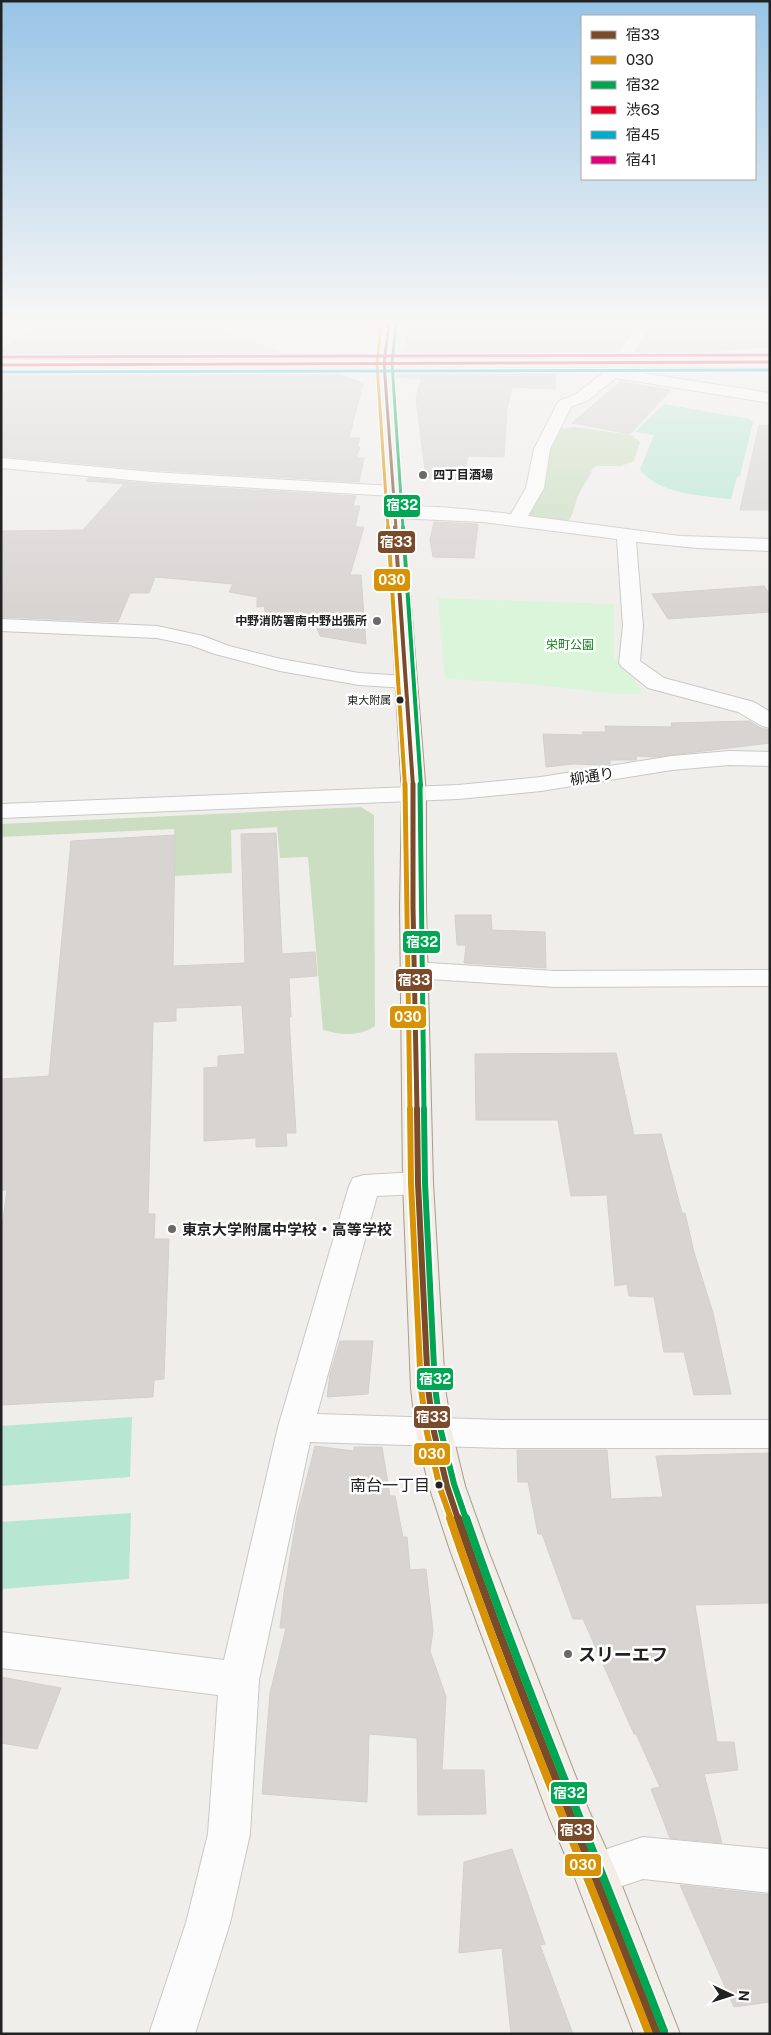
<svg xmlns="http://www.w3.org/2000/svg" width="771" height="2035" font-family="'Public Sans','Noto Sans JP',sans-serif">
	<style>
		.forest { fill: #cbdec1 }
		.park { fill: #daf5da }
		.pitch { fill: #b7e6d2 }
		.building { fill: #d7d4d2; stroke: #d3d0cc }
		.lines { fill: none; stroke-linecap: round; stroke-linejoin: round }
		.minor-casing { stroke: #c9c8c7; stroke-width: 2 }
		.major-casing { stroke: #a79c86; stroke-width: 2 }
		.minor { fill: #fdfcfc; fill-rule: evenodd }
		.major { fill: #f3ede7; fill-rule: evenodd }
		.bus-1-far4-casing { stroke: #fff; stroke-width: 5.5 }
		.bus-1-far3-casing { stroke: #fff; stroke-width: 7 }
		.bus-1-far2-casing { stroke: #fff; stroke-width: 9 }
		.bus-1-far1-casing { stroke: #fff; stroke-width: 10 }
		.bus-1-casing { stroke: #fff; stroke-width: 11 }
		.bus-2-far4-casing { stroke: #fff; stroke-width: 5.5 }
		.bus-2-far3-casing { stroke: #fff; stroke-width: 7 }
		.bus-2-far2-casing { stroke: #fff; stroke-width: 9 }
		.bus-2-far1-casing { stroke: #fff; stroke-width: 10 }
		.bus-2-casing { stroke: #fff; stroke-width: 11 }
		.bus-3-far4-casing { stroke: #fff; stroke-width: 5.5 }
		.bus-3-far3-casing { stroke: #fff; stroke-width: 7 }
		.bus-3-far2-casing { stroke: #fff; stroke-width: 9 }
		.bus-3-far1-casing { stroke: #fff; stroke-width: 10 }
		.bus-3-casing { stroke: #fff; stroke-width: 11 }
		.bus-4-casing { stroke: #fff; stroke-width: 5.5 }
		.bus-5-casing { stroke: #fff; stroke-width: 5.5 }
		.bus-6-casing { stroke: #fff; stroke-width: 5.5 }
		.bus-1-far4 { stroke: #7a4b2a; stroke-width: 3 }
		.bus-1-far3 { stroke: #7a4b2a; stroke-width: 4 }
		.bus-1-far2 { stroke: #7a4b2a; stroke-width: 5 }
		.bus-1-far1 { stroke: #7a4b2a; stroke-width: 6 }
		.bus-1 { stroke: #7a4b2a; stroke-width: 8 }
		.bus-2-far4 { stroke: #d79205; stroke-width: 3 }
		.bus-2-far3 { stroke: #d79205; stroke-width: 4 }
		.bus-2-far2 { stroke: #d79205; stroke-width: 5 }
		.bus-2-far1 { stroke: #d79205; stroke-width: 6 }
		.bus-2 { stroke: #d79205; stroke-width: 8 }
		.bus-3-far4 { stroke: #00a651; stroke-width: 3 }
		.bus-3-far3 { stroke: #00a651; stroke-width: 4 }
		.bus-3-far2 { stroke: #00a651; stroke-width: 5 }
		.bus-3-far1 { stroke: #00a651; stroke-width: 6 }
		.bus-3 { stroke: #00a651; stroke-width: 8 }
		.bus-4 { stroke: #e4002b; stroke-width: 3 }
		.bus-5 { stroke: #00a9ce; stroke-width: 3 }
		.bus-6 { stroke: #e5007d; stroke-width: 3 }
		.poi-dot { fill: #6a6968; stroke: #fff; stroke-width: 2 }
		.bus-dot { fill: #222; stroke: #fff; stroke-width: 2 }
		.labels { text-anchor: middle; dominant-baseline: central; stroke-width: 5; stroke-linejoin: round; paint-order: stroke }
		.far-bus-label { font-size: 11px; fill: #222; stroke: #fff; text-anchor: end }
		.far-poi-label { font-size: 12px; font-weight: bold; fill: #222; stroke: #fff; text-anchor: start }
		.far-park-label { font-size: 12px; fill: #0c8416; stroke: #fff }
		.street-label { font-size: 15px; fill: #222; stroke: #fff }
		.poi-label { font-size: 15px; font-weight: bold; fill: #222; stroke: #fff; text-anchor: start }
		.near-bus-label { font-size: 16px; fill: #222; stroke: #fff; text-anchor: end }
		.near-poi-label { font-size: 18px; font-weight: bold; fill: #222; stroke: #fff; text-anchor: start }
		.line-badge { stroke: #fff; stroke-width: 2 }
		.badge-label { font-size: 14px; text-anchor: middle; font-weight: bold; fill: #fff }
	</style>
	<rect width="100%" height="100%" fill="#f0eeeb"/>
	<path class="forest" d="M 574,427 L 632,435 L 640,442 L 634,461 L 621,466 L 596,466 L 592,469 C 590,478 585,482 581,490 C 575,500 575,511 569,520 L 549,526 L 524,517 L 536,463 L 557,431 L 560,429 Z
		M 361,807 L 374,815 L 375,1026 C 359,1037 341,1035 323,1030 L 308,857 L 280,858 L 277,827 L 231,830 L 232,873 L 174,876 L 174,829 L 1,837 L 1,824 Z"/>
	<path class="park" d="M 438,598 L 614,604 L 614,658 L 633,677 L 643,694 L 618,694 L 517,683 L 445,679 Z"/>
	<path class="pitch" d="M 664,404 L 749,419 L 753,422 L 740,476 L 737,477 L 731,499 C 704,496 656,494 640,469 L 654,435 L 635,432 Z
		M 132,1417 L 130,1477 L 1,1486 L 1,1426 Z
		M 131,1513 L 129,1579 L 1,1589 L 1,1522 Z"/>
	<path class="building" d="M 100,324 L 128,326 L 134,324 L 203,324 L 294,357 L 1,358 L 1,349 L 41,326 L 88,331 Z
		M 410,324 L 513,326 L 514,324 L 558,324 L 630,329 L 630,324 L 636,324 L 614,356 L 403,357 Z
		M 654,324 L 741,324 L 770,326 L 770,346 L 671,356 L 634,356 Z
		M 556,369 L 555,389 L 512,387 L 507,410 L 504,457 L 468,456 L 463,480 L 426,478 L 416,399 L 421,379 L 396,377 L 399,370 Z
		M 328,370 L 363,383 L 349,438 L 360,438 L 357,447 L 360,447 L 356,458 L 364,458 L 359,482 L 152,470 L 1,456 L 1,372 Z
		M 620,382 L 671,390 L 630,434 L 572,423 Z
		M 759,425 L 770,426 L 770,510 L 740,510 Z
		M 89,478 L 152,484 L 356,496 L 353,506 L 360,506 L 355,527 L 364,527 L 350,575 L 361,575 L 366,644 L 320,636 L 316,625 L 291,625 L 266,615 L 264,606 L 257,607 L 257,597 L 229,592 L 233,584 L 155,577 L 149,593 L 130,593 L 118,622 L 1,617 L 1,531 L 83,530 L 124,484 L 86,481 Z
		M 434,522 L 478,524 L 474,558 L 433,557 L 430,540 Z
		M 764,586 L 770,594 L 770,612 L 668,619 L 652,594 Z
		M 749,721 L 761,728 L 770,730 L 770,743 L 655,757 L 637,756 L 636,760 L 610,760 L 610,764 L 605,765 L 573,764 L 546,767 L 543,734 L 583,735 L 582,732 L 606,732 L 605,726 L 672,727 L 671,723 Z
		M 276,833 L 282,954 L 315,952 L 317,976 L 289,978 L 291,1017 L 289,1017 L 296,1133 L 286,1133 L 287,1146 L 256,1147 L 256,1138 L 204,1141 L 204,1068 L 218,1067 L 218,1056 L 245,1054 L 242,1005 L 176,1008 L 176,1021 L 153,1022 L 148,1214 L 155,1214 L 154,1239 L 169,1239 L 164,1379 L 154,1380 L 153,1397 L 1,1405 L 1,1234 L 7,1190 L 1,1190 L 1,1079 L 49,1076 L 71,841 L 175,835 L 173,966 L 245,963 L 241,834 Z
		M 455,915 L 491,915 L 492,930 L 545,932 L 546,968 L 464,963 L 466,945 L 457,945 Z
		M 616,1053 L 634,1135 L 661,1134 L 682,1213 L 685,1213 L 694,1252 L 713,1313 L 731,1394 L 694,1395 L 684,1352 L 664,1352 L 654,1297 L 629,1296 L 627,1284 L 615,1286 L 607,1195 L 571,1196 L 558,1120 L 476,1120 L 475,1054 Z
		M 340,1341 L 373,1341 L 368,1394 L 327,1397 L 330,1374 Z
		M 315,1446 L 354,1451 L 354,1447 L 382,1447 L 390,1496 L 395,1496 L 403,1537 L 407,1537 L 410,1570 L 426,1569 L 433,1631 L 430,1651 L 446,1697 L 442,1770 L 484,1770 L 486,1814 L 418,1815 L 417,1738 L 369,1734 L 367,1802 L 262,1794 L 270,1693 L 286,1628 L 280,1628 L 284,1593 L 297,1516 Z
		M 517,1450 L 607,1450 L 611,1499 L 663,1497 L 656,1456 L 770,1453 L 770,1603 L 695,1605 L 717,1742 L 734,1742 L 738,1770 L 704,1774 L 722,1843 L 670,1838 L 651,1789 L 660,1787 L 636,1734 L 634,1734 L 583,1619 L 573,1619 L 542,1534 L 538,1534 L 528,1482 L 518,1482 Z
		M 1,1677 L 61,1688 L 37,1749 L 1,1743 Z
		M 512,1849 L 545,1944 L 540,1945 L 573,2034 L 511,2034 L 502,1948 L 459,1953 L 464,1862 Z
		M 680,1885 L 770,1895 L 770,2002 L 734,2007 Z"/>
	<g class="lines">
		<defs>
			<path id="minor" d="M 638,324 L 652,324 L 623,370 L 770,393 L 770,403 L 616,378 L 588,400 L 571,407 L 550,449 L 544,488 L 528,516 L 680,536 L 770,539 L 770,551 L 698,548 L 636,542 L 643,626 L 640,661 L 664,678 L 754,702 L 770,712 L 770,728 L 762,726 L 738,712 L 648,688 L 622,667 L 619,663 L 623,626 L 617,539 L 483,522 L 396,518 L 390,517 L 387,513 L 390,509 C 419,502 479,511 511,514 L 526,488 L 534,449 L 557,404 L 559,401 L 576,394 L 607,370 Z
				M 1,458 L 152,472 L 393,486 L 399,487 L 402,491 L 399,495 L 393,496 L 152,482 L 1,468 Z
				M 1,619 L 157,626 L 203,636 L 229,646 L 281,659 L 359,673 L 406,676 L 414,677 L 417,682 L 414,687 L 406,688 L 359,685 L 280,671 L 215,654 L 190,645 L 157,638 L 1,631 Z
				M 729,751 L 770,752 L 770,766 L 729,765 L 672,770 L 541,791 L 458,799 L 1,818 L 1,804 L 458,785 L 541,777 L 672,756 Z
				M 414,962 L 555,971 L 770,970 L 770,986 L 555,987 L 414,978 L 405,976 L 401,970 L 405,964 Z
				M 418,1172 L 429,1175 L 433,1183 L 429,1191 L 418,1194 L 377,1196 L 317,1414 L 502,1420 L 770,1420 L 770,1448 L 502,1448 L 310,1442 L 259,1680 L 250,1834 L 230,1923 L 195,2034 L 149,2034 L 186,1923 L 208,1834 L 218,1695 L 1,1668 L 1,1632 L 224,1660 L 278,1427 L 349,1186 L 353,1178 L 364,1175 Z
				M 643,1837 L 770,1849 L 770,1893 L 643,1879 L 595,1895 L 580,1888 L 573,1873 L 580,1858 Z"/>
			<path id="major" d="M 382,324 L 396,324 L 392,359 L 770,357 L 770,367 L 392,368 L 426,794 L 426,907 L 433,1183 L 445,1388 L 452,1432 L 465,1486 L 488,1550 L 589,1811 L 617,1873 L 680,2034 L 634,2034 L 575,1878 L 549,1817 L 450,1550 L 429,1486 L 416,1432 L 411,1388 L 403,1183 L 400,907 L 402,794 L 377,368 L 1,370 L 1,360 L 377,359 Z"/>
		</defs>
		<use href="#minor" class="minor-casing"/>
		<use href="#major" class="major-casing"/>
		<use href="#minor" class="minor"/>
		<use href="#major" class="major"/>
		<defs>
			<path id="bus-1-far4" d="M 389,324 L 384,363 L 396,528"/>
			<path id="bus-1-far3" d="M 395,527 L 413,786"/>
			<path id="bus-1-far2" d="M 413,784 L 413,907 L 417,1110"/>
			<path id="bus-1-far1" d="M 417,1109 L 418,1183 L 428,1388 L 434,1432 L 447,1486 L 458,1519"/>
			<path id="bus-1" d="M 458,1518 C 518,1693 591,1862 657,2034"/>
			<path id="bus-2-far4" d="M 381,324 L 377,364 L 388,528"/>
			<path id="bus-2-far3" d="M 388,527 L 405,786"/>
			<path id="bus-2-far2" d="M 405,784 L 410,1110"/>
			<path id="bus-2-far1" d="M 410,1109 L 411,1183 L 421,1388 L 427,1433 L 440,1488 L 451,1519"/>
			<path id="bus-2" d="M 450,1518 C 509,1693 583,1862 649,2034"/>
			<path id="bus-3-far4" d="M 396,325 L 392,363 L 403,528"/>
			<path id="bus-3-far3" d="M 403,527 L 421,786"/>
			<path id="bus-3-far2" d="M 420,784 L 424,1110"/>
			<path id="bus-3-far1" d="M 424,1109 L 425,1183 L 435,1387 L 441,1431 L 454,1484 L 466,1519"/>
			<path id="bus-3" d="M 466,1518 C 526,1691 598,1860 664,2031"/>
			<path id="bus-4" d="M 1,365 L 770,362"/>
			<path id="bus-5" d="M 1,372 L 770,370"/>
			<path id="bus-6" d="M 1,357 L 770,355"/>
		</defs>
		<use href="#bus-1-far4" class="bus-1-far4-casing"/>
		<use href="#bus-1-far3" class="bus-1-far3-casing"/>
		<use href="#bus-1-far2" class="bus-1-far2-casing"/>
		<use href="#bus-1-far1" class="bus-1-far1-casing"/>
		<use href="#bus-1" class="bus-1-casing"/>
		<use href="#bus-2-far4" class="bus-2-far4-casing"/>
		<use href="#bus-2-far3" class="bus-2-far3-casing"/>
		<use href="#bus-2-far2" class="bus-2-far2-casing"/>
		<use href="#bus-2-far1" class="bus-2-far1-casing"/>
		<use href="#bus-2" class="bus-2-casing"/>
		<use href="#bus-3-far4" class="bus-3-far4-casing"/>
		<use href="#bus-3-far3" class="bus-3-far3-casing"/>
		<use href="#bus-3-far2" class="bus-3-far2-casing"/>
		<use href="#bus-3-far1" class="bus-3-far1-casing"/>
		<use href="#bus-3" class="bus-3-casing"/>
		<use href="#bus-4" class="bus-4-casing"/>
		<use href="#bus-5" class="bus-5-casing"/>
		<use href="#bus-6" class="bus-6-casing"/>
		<use href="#bus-1-far4" class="bus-1-far4"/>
		<use href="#bus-1-far3" class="bus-1-far3"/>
		<use href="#bus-1-far2" class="bus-1-far2"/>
		<use href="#bus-1-far1" class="bus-1-far1"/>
		<use href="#bus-1" class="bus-1"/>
		<use href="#bus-2-far4" class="bus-2-far4"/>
		<use href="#bus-2-far3" class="bus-2-far3"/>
		<use href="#bus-2-far2" class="bus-2-far2"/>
		<use href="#bus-2-far1" class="bus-2-far1"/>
		<use href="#bus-2" class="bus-2"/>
		<use href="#bus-3-far4" class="bus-3-far4"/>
		<use href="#bus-3-far3" class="bus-3-far3"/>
		<use href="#bus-3-far2" class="bus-3-far2"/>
		<use href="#bus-3-far1" class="bus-3-far1"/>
		<use href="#bus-3" class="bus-3"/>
		<use href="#bus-4" class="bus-4"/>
		<use href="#bus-5" class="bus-5"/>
		<use href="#bus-6" class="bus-6"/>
	</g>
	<linearGradient id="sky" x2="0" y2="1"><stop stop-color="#97c4e6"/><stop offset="0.53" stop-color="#f8f7f6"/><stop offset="1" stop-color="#f8f7f6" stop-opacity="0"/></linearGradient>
	<rect width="771" height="608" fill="url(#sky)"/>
	<g class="poi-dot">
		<circle cx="423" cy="475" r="5"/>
		<circle cx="377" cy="621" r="5"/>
		<circle cx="172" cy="1229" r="5"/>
		<circle cx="568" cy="1654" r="5"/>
	</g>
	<g class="bus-dot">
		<circle cx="400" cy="700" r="4.5"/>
		<circle cx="439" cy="1485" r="4.5"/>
	</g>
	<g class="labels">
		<g class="far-bus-label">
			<text x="391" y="700">東大附属</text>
		</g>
		<g class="far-poi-label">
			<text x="433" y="475">四丁目酒場</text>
			<text x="367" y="621" text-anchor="end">中野消防署南中野出張所</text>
		</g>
		<g class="far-park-label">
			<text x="570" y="645">栄町公園</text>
		</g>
		<g class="street-label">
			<text transform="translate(592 776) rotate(-9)">柳通り</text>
		</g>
		<g class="poi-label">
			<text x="182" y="1229">東京大学附属中学校・高等学校</text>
		</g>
		<g class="near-bus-label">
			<text x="430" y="1485">南台一丁目</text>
		</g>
		<g class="near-poi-label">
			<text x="578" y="1654">スリーエフ</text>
		</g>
	</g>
	<g class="line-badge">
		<rect x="383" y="494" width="38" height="24" rx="5" fill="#00a651"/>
		<rect x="377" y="530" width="39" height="24" rx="5" fill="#7a4b2a"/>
		<rect x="373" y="568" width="38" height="24" rx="5" fill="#d79205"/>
		<rect x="402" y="930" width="39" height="24" rx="5" fill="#00a651"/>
		<rect x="395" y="968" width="38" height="24" rx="5" fill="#7a4b2a"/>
		<rect x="389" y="1005" width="38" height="24" rx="5" fill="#d79205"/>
		<rect x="416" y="1367" width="38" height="24" rx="5" fill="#00a651"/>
		<rect x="413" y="1405" width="38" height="24" rx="5" fill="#7a4b2a"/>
		<rect x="413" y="1442" width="38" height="24" rx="5" fill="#d79205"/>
		<rect x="550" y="1781" width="38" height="24" rx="5" fill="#00a651"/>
		<rect x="557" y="1818" width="38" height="24" rx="5" fill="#7a4b2a"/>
		<rect x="564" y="1853" width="38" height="24" rx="5" fill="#d79205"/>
	</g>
	<g class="badge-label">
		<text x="402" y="510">宿32</text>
		<text x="396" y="547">宿33</text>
		<text x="392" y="585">030</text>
		<text x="422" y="947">宿32</text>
		<text x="414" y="985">宿33</text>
		<text x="408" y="1022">030</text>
		<text x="435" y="1384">宿32</text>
		<text x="432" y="1422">宿33</text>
		<text x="432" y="1459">030</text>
		<text x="569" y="1798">宿32</text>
		<text x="576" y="1835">宿33</text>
		<text x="583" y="1870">030</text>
	</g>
	<rect width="771" height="2035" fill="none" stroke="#222222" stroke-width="5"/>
	<rect x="581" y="15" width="175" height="165" fill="#ffffff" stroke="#a7a7a7"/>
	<rect x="591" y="31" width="25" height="8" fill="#7a4b2a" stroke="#a7a7a7"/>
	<text x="626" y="40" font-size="15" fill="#222222">宿33</text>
	<rect x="591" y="56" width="25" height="8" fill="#d79205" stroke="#a7a7a7"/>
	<text x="626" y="65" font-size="15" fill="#222222">030</text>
	<rect x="591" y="81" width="25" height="8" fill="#00a651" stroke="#a7a7a7"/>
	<text x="626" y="90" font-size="15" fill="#222222">宿32</text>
	<rect x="591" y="106" width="25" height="8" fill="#e4002b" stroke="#a7a7a7"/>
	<text x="626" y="115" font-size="15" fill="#222222">渋63</text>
	<rect x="591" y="131" width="25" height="8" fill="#00a9ce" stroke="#a7a7a7"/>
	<text x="626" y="140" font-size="15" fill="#222222">宿45</text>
	<rect x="591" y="156" width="25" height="8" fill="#e5007d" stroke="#a7a7a7"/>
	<text x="626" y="165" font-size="15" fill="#222222">宿41</text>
	<g transform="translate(731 1995) rotate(94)" stroke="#ffffff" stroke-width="4" paint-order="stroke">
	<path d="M0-4L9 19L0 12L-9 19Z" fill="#222222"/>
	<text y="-8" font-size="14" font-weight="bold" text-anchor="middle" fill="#222222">N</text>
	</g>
</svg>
